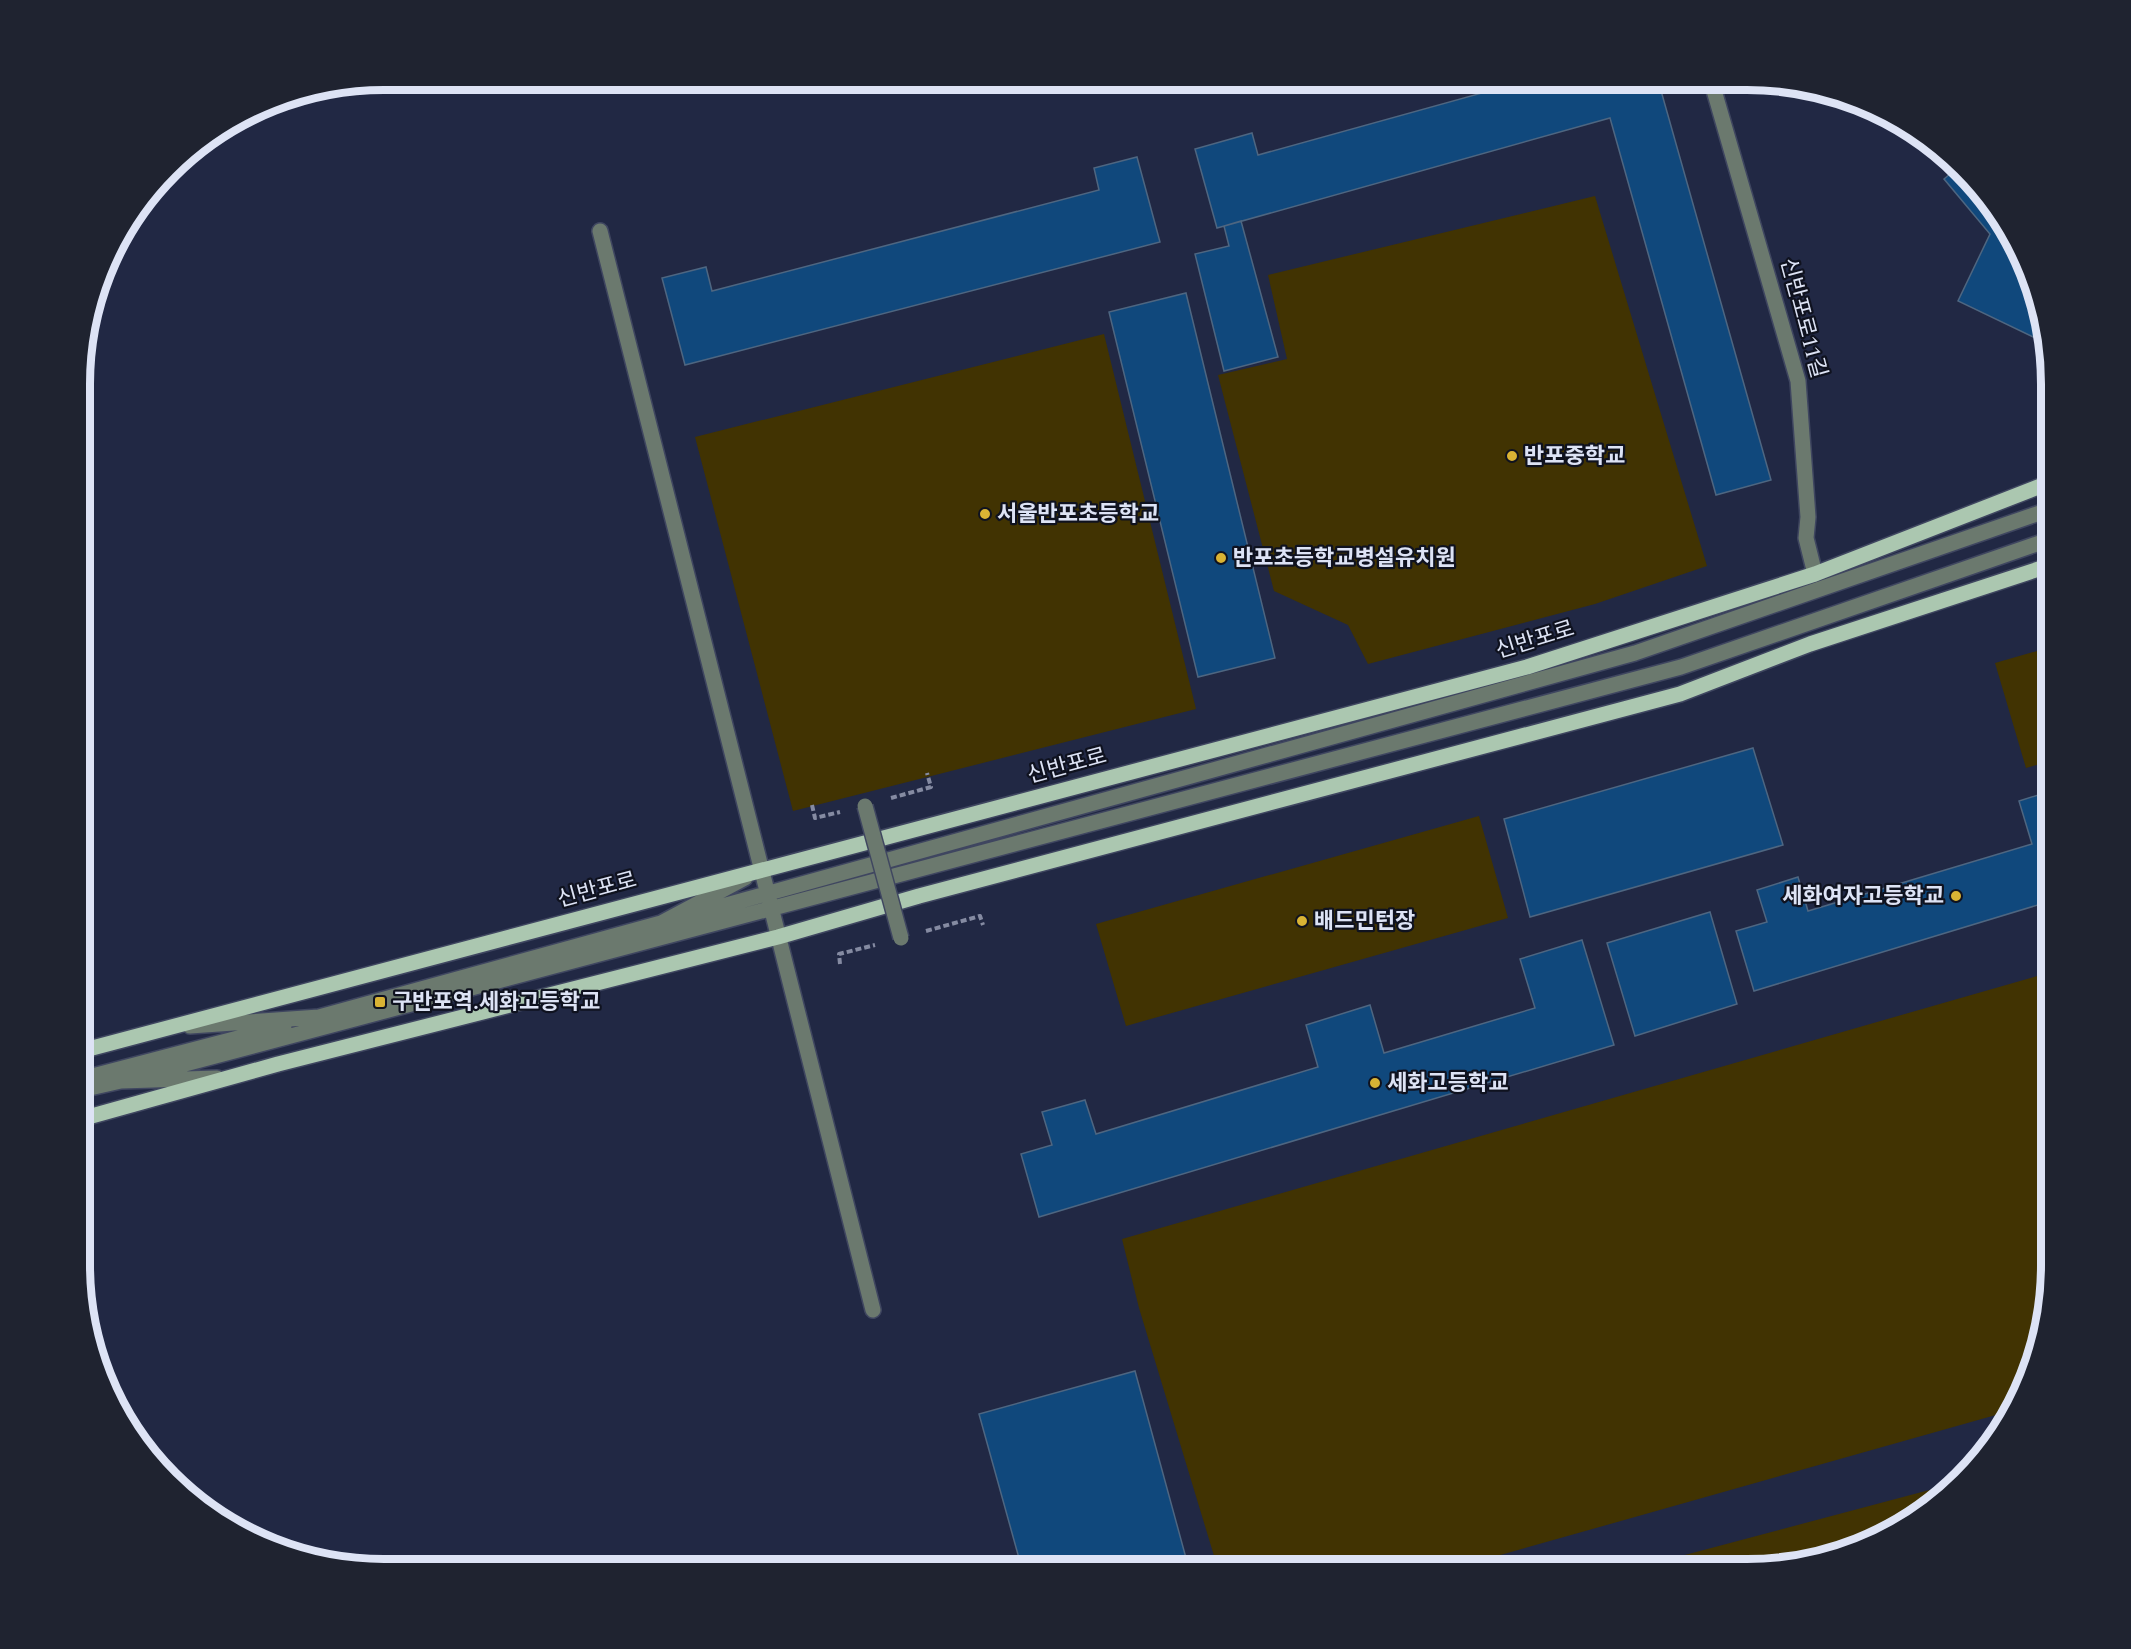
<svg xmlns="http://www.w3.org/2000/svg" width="2131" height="1649" font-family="Spectral,'Noto Sans KR',serif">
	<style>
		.green { fill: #413302 }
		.building { fill: #10487c; stroke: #4e6681; stroke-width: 1.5 }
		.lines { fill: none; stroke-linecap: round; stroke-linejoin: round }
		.minor-casing { stroke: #3f4660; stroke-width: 18 }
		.major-casing { stroke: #3f4660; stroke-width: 18 }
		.path { stroke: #858ba2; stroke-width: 4; stroke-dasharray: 6 3; stroke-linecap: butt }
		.minor { stroke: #6b796e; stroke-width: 15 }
		.major { stroke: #abc7b0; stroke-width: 15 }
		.minor-bridge-casing { stroke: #3f4660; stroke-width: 18; stroke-linecap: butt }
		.minor-bridge { stroke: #6b796e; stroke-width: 15 }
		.poi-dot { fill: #d9b334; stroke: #0f121f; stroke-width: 2 }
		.labels { text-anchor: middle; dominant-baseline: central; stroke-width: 4.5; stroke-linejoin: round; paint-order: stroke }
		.street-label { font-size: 22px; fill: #dde3f5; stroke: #0f121f }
		.poi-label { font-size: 22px; font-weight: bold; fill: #dde3f5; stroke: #0f121f; text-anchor: start }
		.rim { fill: none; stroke: #dde3f5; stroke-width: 8 }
	</style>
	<rect width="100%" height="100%" fill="#212844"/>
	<path class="green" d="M 1595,196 L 1707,566 L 1595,604 L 1368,664 L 1348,625 L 1274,591 L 1218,375 L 1287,359 L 1268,275 Z
		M 1104,334 L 1196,709 L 793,811 L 695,437 Z
		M 2051,647 L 2051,761 L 2026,768 L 1995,663 Z
		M 1479,816 L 1508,918 L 1126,1026 L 1096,924 Z
		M 2051,972 L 2051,1285 L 2028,1382 L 2010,1411 L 1451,1569 L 1218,1569 L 1139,1308 L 1122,1239 Z
		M 1952,1484 L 1881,1538 L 1807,1564 L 1747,1569 L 1632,1569 Z"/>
	<path class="building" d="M 1529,80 L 1658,80 L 1771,480 L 1716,495 L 1610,118 L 1217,228 L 1195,149 L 1252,133 L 1258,155 Z
		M 1832,95 L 1863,103 L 1864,103 L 1832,101 Z
		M 1137,157 L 1160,242 L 685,365 L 662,278 L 706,267 L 712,291 L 1099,190 L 1094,168 Z
		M 1957,168 L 2020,250 L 2046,324 L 2048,344 L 1958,301 L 1990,234 L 1944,179 Z
		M 1241,221 L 1278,357 L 1224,371 L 1195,254 L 1229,246 L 1224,226 Z
		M 1186,293 L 1275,658 L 1198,677 L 1109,312 Z
		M 1753,748 L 1783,845 L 1530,917 L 1504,819 Z
		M 2051,791 L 2051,901 L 1754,991 L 1736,931 L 1767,922 L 1757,890 L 1798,877 L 1808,911 L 2032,844 L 2019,801 Z
		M 1710,912 L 1737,1004 L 1635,1036 L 1607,943 Z
		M 1582,940 L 1614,1045 L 1039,1217 L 1021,1154 L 1052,1145 L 1042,1112 L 1085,1100 L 1096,1134 L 1318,1067 L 1306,1025 L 1370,1005 L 1384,1053 L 1535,1008 L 1520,959 Z
		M 1135,1371 L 1189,1569 L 1022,1569 L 979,1414 Z"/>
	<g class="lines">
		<defs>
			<path id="minor" d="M 1711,80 L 1798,381 L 1808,517 L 1806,538 L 1815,574
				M 600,231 L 873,1310
				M 661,923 L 1635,653 L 2051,509
				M 190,1026 L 319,1017 L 661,923 L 745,878
				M 81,1079 L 284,1026
				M 121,1081 L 1681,667 L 2051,539
				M 81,1090 L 121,1081 L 217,1078"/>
			<path id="major" d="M 81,1051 L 1527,667 L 1815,574 L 2051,482
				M 81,1119 L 278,1064 L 778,937 L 919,896 L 1680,694 L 1810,644 L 2051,565"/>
		</defs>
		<use href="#minor" class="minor-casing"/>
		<use href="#major" class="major-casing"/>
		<path class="path" d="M 891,798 L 931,787 L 927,773
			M 812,805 L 815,818 L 840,812
			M 926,931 L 980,916 L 983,925
			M 840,964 L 839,954 L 875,945"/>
		<use href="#minor" class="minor"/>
		<use href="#major" class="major"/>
		<defs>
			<path id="minor-bridge" d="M 865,806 L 901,938"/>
		</defs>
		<use href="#minor-bridge" class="minor-bridge-casing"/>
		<use href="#minor-bridge" class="minor-bridge"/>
	</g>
	<g class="poi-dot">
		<circle cx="1512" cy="456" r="6"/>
		<circle cx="985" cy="514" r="6"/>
		<circle cx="1221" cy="558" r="6"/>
		<circle cx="1956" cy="896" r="6"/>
		<circle cx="1302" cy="921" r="6"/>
		<rect x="374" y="996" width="12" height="12" rx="3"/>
		<circle cx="1375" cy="1083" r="6"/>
	</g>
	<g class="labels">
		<g class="street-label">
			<text transform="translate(1803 318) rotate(75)">신반포로11길</text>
			<text transform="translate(1535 640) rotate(-17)">신반포로</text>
			<text transform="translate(1067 766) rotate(-15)">신반포로</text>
			<text transform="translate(597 890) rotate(-15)">신반포로</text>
		</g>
		<g class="poi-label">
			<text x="1524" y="456">반포중학교</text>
			<text x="997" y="514">서울반포초등학교</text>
			<text x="1233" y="558">반포초등학교병설유치원</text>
			<text x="1944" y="896" text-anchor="end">세화여자고등학교</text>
			<text x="1314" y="921">배드민턴장</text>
			<text x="392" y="1002">구반포역.세화고등학교</text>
			<text x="1387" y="1083">세화고등학교</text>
		</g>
	</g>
	<path d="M0 0H2131V1649H0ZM384 90H1747A294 294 0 0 1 2041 384V1265A294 294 0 0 1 1747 1559H384A294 294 0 0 1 90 1265V384A294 294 0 0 1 384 90Z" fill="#1f2330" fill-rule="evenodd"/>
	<path class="rim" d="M384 90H1747A294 294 0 0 1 2041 384V1265A294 294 0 0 1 1747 1559H384A294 294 0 0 1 90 1265V384A294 294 0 0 1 384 90Z"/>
</svg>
